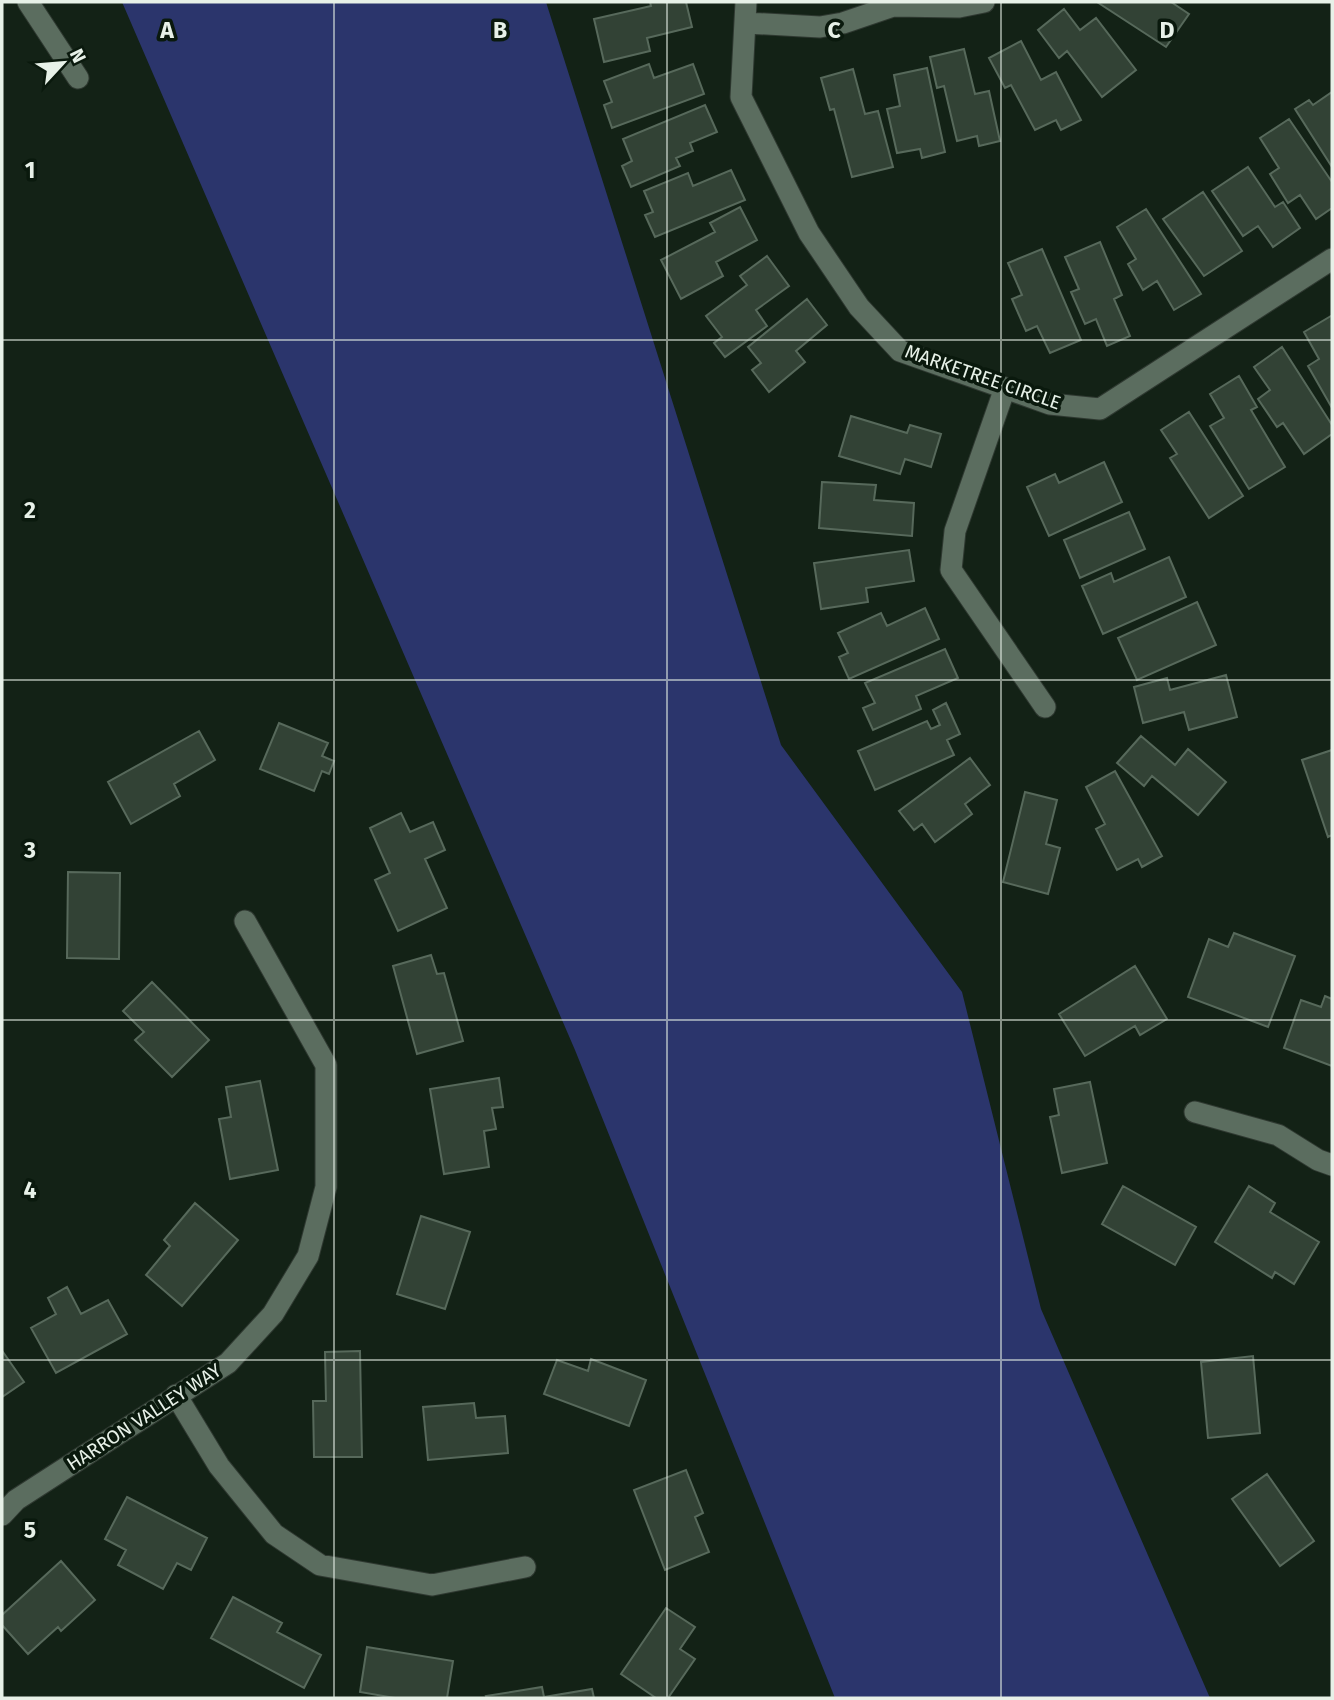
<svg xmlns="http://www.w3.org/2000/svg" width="1334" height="1700" font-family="'Fira Sans',sans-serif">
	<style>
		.green { fill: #2b356c }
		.building { fill: #324235; stroke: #57695b; stroke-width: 2 }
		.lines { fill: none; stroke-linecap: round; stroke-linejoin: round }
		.minor-casing { stroke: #2f3931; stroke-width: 23 }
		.minor { stroke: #5b6d5f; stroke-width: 21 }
		.grid { fill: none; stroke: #e7f1e8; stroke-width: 2; stroke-opacity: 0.55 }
		.labels { text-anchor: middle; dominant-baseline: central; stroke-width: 7; stroke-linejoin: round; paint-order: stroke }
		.street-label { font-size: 19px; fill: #e7f1e8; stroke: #0a190d }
		.grid-label { font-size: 23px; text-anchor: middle; font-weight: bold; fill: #e7f1e8; stroke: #0a190d; stroke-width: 7; stroke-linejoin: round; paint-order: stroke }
	</style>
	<rect width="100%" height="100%" fill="#132216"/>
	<path class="green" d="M 122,2 L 546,2 L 781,745 L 962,992 L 1041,1309 L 1210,1698 L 835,1698 L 575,1050 Z"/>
	<path class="building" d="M 650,2 L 686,2 L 692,27 L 647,38 L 650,51 L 604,62 L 594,19 L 651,6 Z
		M 1097,2 L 1171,2 L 1189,14 L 1166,47 Z
		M 1064,9 L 1080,30 L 1096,18 L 1136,70 L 1102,97 L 1067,51 L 1059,58 L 1038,30 Z
		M 1021,41 L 1041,80 L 1056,72 L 1081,120 L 1061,130 L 1056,120 L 1035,130 L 1011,85 L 1005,88 L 989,58 Z
		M 964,49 L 975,94 L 989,91 L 1000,141 L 979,146 L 977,136 L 957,141 L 944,86 L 937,88 L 930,57 Z
		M 649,64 L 654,78 L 693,64 L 704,94 L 612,128 L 604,105 L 612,102 L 604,81 Z
		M 927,68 L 945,152 L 922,158 L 920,149 L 897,153 L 887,109 L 900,106 L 894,75 Z
		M 853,69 L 865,114 L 878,111 L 893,167 L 852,177 L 834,109 L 830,110 L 821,78 Z
		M 1332,92 L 1332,167 L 1295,109 L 1309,100 L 1313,105 Z
		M 705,105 L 717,132 L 690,143 L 693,151 L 676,158 L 680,166 L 631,187 L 622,166 L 632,161 L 623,139 Z
		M 1289,119 L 1332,182 L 1332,208 L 1316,219 L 1300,195 L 1288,203 L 1270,174 L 1279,168 L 1260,138 Z
		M 1248,167 L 1275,207 L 1283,202 L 1300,228 L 1273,247 L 1258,226 L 1243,236 L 1212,191 Z
		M 731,170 L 745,200 L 655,237 L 645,215 L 653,212 L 644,191 L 688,173 L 693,186 Z
		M 1203,192 L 1242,251 L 1204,276 L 1163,219 Z
		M 740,207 L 757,240 L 716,262 L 723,276 L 681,299 L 661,260 L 715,232 L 710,223 Z
		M 1146,209 L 1201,294 L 1174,310 L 1157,281 L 1143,290 L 1128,264 L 1136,259 L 1117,227 Z
		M 1100,242 L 1122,295 L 1114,299 L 1130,336 L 1107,346 L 1096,319 L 1085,324 L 1071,292 L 1079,289 L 1065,257 Z
		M 1042,249 L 1081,340 L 1050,353 L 1037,326 L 1026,331 L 1012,299 L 1022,295 L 1008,263 Z
		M 767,256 L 789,286 L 756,310 L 767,326 L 725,357 L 714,343 L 722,337 L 706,316 L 747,285 L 740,276 Z
		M 807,299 L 827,325 L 796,351 L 805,362 L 769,392 L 752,370 L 761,363 L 748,347 Z
		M 1331,316 L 1332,317 L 1332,408 L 1308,366 L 1319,359 L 1304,332 Z
		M 1282,347 L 1332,425 L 1332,434 L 1304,454 L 1283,423 L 1277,427 L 1258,399 L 1270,390 L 1254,367 Z
		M 1239,376 L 1257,407 L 1251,410 L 1285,467 L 1249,489 L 1210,426 L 1224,418 L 1210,394 Z
		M 1189,412 L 1243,496 L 1209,518 L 1170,458 L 1177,454 L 1161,430 Z
		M 851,416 L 907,433 L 910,425 L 941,434 L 931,467 L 905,459 L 900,474 L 839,456 Z
		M 1104,462 L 1122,502 L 1049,536 L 1027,487 L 1055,474 L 1059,483 Z
		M 822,482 L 876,485 L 874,500 L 914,503 L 912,536 L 819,528 Z
		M 1129,512 L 1145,549 L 1080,578 L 1064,540 Z
		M 909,550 L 914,581 L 866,588 L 868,602 L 821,609 L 814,563 Z
		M 1169,557 L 1186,597 L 1103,634 L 1082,586 L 1111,573 L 1114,582 Z
		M 1197,602 L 1216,645 L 1137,680 L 1118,638 Z
		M 925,608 L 939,639 L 849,679 L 839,657 L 848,653 L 838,633 L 881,613 L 887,626 Z
		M 945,649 L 958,678 L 916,696 L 921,709 L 873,730 L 863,708 L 875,703 L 865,683 Z
		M 1226,675 L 1237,717 L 1189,730 L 1184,712 L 1143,723 L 1134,687 L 1167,678 L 1170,690 Z
		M 946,703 L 960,734 L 947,740 L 954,755 L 875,790 L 858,751 L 927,721 L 931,729 L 940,725 L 933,710 Z
		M 279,723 L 328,743 L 322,756 L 334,761 L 329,774 L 322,771 L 314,791 L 260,769 Z
		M 199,731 L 215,760 L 174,784 L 180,796 L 131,824 L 108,782 Z
		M 1141,736 L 1175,765 L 1188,749 L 1226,782 L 1198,815 L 1152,776 L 1144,786 L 1117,763 Z
		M 1332,750 L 1332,835 L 1328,837 L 1302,760 Z
		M 970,758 L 990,785 L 965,804 L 972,814 L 935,842 L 922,824 L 914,830 L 899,811 Z
		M 1115,771 L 1162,856 L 1142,867 L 1138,859 L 1117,870 L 1096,829 L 1105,824 L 1086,787 Z
		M 1025,792 L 1057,800 L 1046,844 L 1060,848 L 1048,894 L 1003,882 Z
		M 401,813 L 410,832 L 433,822 L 445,850 L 425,859 L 447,908 L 398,931 L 375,880 L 390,873 L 370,828 Z
		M 68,872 L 120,873 L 119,959 L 67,958 Z
		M 1234,933 L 1295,956 L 1268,1027 L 1188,997 L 1209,939 L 1228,947 Z
		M 431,955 L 437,974 L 444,973 L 463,1041 L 417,1054 L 393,966 Z
		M 1135,966 L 1167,1019 L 1140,1035 L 1135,1026 L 1085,1056 L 1059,1014 Z
		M 152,982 L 209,1040 L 172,1077 L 135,1040 L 144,1032 L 123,1011 Z
		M 1325,996 L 1332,999 L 1332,1066 L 1284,1048 L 1301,1000 L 1321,1007 Z
		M 499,1078 L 503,1107 L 492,1108 L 496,1129 L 484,1131 L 489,1167 L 444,1174 L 430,1089 Z
		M 260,1081 L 278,1170 L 230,1179 L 219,1119 L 231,1117 L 226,1087 Z
		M 1090,1082 L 1107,1163 L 1062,1173 L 1050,1117 L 1059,1115 L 1054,1089 Z
		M 1123,1186 L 1196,1227 L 1175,1265 L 1102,1224 Z
		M 1249,1186 L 1275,1203 L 1270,1212 L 1319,1242 L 1294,1284 L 1275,1272 L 1272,1278 L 1215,1242 Z
		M 195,1203 L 238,1240 L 182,1306 L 146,1275 L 170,1246 L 164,1240 Z
		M 421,1216 L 470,1232 L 445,1309 L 397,1294 Z
		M 67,1287 L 81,1314 L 108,1300 L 127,1334 L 56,1373 L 31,1328 L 56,1314 L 48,1298 Z
		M 360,1351 L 362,1457 L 314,1457 L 313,1401 L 326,1401 L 325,1352 Z
		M 3,1352 L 24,1382 L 2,1397 L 2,1353 Z
		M 1253,1356 L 1260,1433 L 1208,1438 L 1201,1362 Z
		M 591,1359 L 646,1380 L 629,1426 L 544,1394 L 557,1360 L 588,1371 Z
		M 474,1403 L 476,1418 L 505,1416 L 508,1453 L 428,1460 L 423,1407 Z
		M 686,1470 L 703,1513 L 695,1517 L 709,1552 L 665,1570 L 634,1490 Z
		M 1267,1474 L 1314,1541 L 1280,1566 L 1232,1499 Z
		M 127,1497 L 207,1538 L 191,1570 L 177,1563 L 163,1589 L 118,1565 L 126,1550 L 105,1539 Z
		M 61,1561 L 95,1600 L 61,1631 L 58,1627 L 28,1654 L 2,1625 L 2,1615 Z
		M 233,1597 L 282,1623 L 277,1632 L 321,1655 L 304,1688 L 211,1638 Z
		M 666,1608 L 695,1627 L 680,1649 L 695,1659 L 668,1698 L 656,1698 L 621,1674 Z
		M 367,1647 L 453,1661 L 447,1698 L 395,1698 L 360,1692 Z
		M 542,1687 L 544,1697 L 592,1689 L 594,1698 L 487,1698 L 486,1696 Z"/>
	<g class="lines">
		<defs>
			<path id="minor" d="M 28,2 L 78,78
				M 746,2 L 741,97 L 809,233 L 859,307 L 900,351 L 1050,404 L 1100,409 L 1332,259
				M 747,23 L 820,27 L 843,23 L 893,6 L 959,7 L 984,2
				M 1005,388 L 955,531 L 951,570 L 1045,707
				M 1195,1112 L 1278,1135 L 1318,1160 L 1332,1165
				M 176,1395 L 219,1466 L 274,1534 L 320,1565 L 432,1585 L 525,1567
				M 2,1515 L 16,1500 L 228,1363 L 273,1314 L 308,1256 L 326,1187 L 326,1065 L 245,921"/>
		</defs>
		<use href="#minor" class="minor-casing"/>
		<use href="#minor" class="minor"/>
	</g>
	<path class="grid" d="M 334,2 L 334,1698M 667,2 L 667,1698M 1001,2 L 1001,1698M 2,340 L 1332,340M 2,680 L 1332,680M 2,1020 L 1332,1020M 2,1360 L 1332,1360"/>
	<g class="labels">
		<g class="street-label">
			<text transform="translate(983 377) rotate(19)">MARKETREE CIRCLE</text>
			<text transform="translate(144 1417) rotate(-33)">HARRON VALLEY WAY</text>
		</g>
	</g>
	<g class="grid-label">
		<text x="167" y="38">A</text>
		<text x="500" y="38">B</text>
		<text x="834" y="38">C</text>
		<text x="1167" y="38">D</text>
		<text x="30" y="178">1</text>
		<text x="30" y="518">2</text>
		<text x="30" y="858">3</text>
		<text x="30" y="1198">4</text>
		<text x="30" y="1538">5</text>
	</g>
	<rect width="1334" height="1700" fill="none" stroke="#e7f1e8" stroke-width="7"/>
	<g transform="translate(63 63) rotate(64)" stroke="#0a190d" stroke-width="5" paint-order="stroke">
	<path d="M0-5L12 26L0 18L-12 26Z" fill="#e7f1e8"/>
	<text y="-10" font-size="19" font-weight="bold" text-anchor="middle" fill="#e7f1e8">N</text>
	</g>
</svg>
